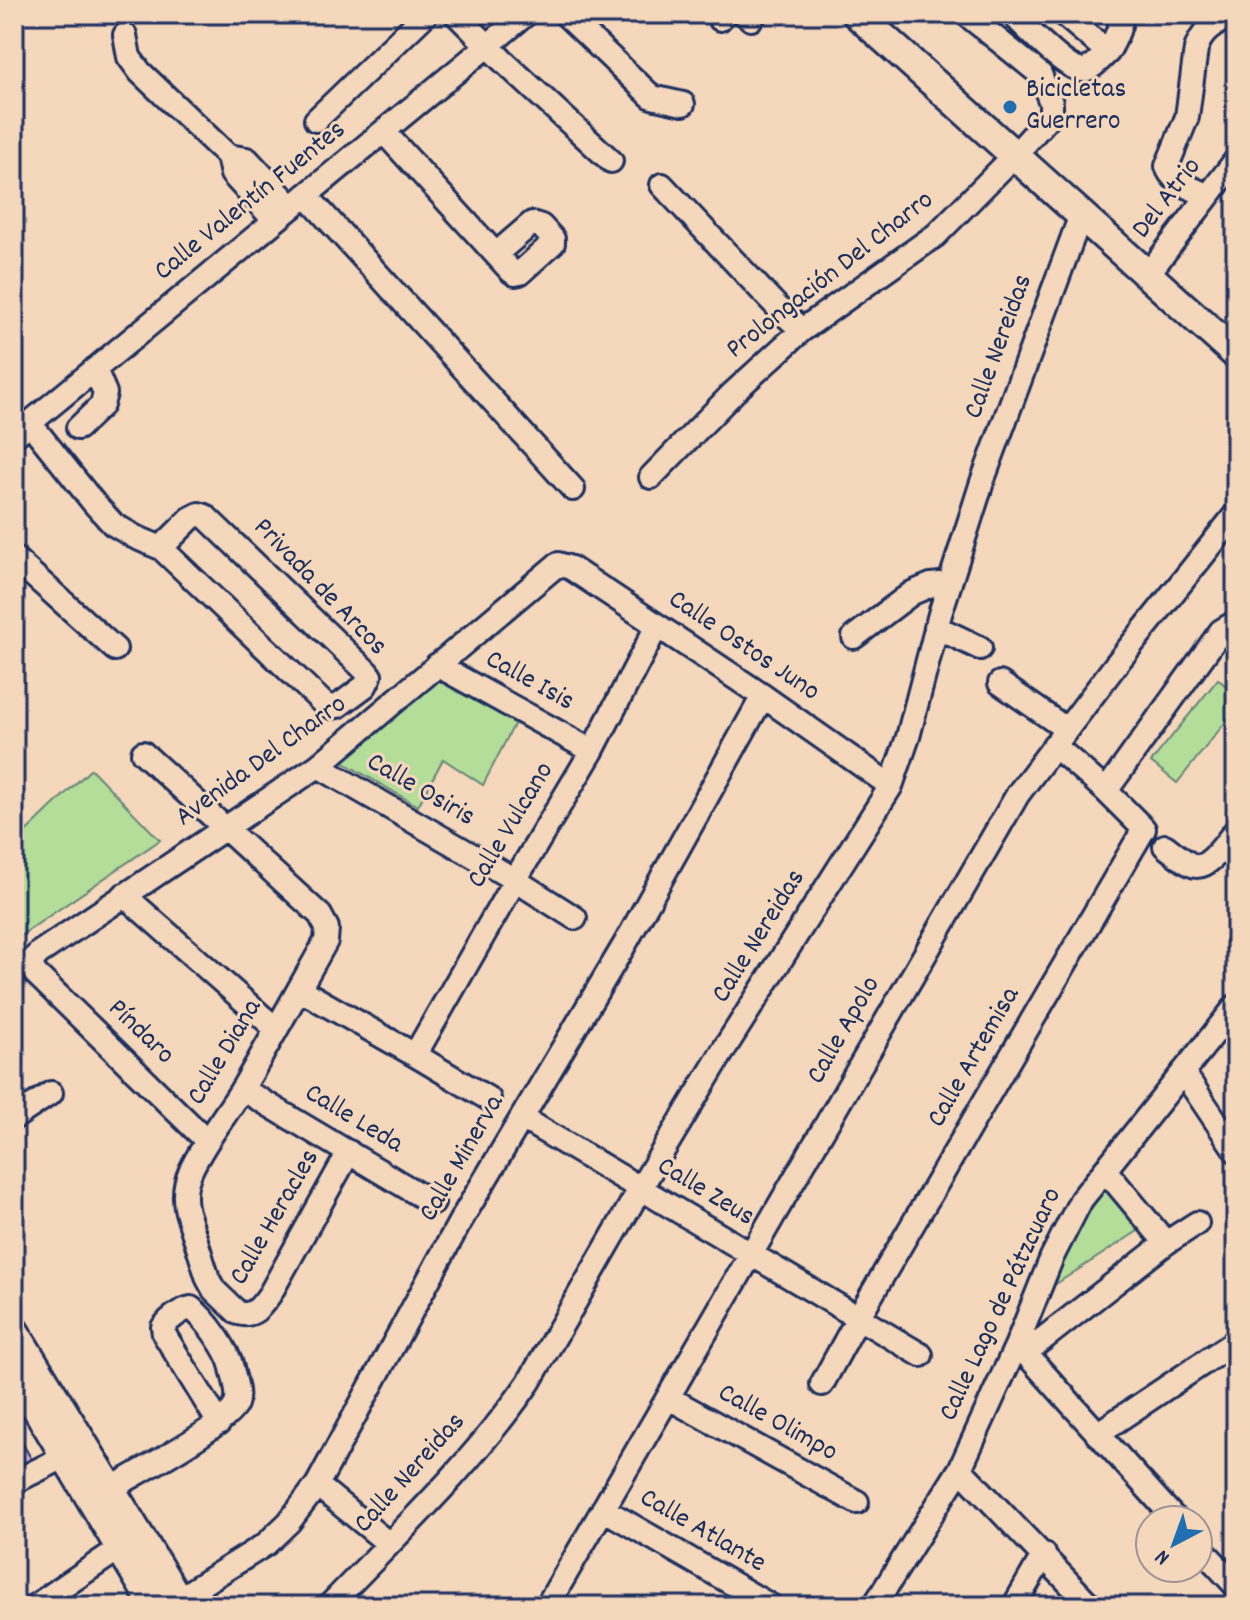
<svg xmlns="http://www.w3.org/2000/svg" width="1250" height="1620" font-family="Dekko,sans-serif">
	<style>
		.green { fill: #b4dd99; stroke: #68867c; stroke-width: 2 }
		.building { fill: #cfafdb; stroke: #1b2f5e; stroke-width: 2 }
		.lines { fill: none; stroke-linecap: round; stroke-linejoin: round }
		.minor-casing { stroke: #1b2f5e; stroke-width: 28 }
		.major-casing { stroke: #1b2f5e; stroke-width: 34 }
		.minor { stroke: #f5d7bb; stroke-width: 22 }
		.major { stroke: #f5d7bb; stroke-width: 28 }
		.poi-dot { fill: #1f6fb2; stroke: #f5d7bb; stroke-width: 3 }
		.labels { text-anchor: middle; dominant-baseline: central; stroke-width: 6; stroke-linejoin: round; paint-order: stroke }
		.poi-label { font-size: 28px; fill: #1b2f5e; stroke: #f5d7bb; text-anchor: start }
		.street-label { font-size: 28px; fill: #1b2f5e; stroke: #f5d7bb }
	</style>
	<rect width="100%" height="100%" fill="#f5d7bb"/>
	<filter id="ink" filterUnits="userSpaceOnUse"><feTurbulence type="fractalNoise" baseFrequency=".0125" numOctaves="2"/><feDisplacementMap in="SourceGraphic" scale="16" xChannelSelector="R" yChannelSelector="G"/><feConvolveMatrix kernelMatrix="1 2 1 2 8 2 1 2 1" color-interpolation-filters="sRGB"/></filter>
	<g filter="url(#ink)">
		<path class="green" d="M 434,678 L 515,723 L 483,785 L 443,759 L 418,806 L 341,761 Z
			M 1218,679 L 1236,695 L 1236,709 L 1177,783 L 1151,762 Z
			M 91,769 L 160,840 L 14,940 L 14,843 Z
			M 1105,1179 L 1138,1231 L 1045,1291 L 1078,1212 Z"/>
		<path class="building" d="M 14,1428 L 32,1460 L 14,1470 Z"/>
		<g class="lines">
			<defs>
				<path id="minor" d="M 456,14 L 502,60 L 611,161
					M 565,14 L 652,97 L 683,104
					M 745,14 L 751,19 L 755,14
					M 1012,14 C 1025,26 1067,71 1082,70 C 1092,70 1101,58 1108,52 L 1063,14
					M 720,19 L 724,14
					M 125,35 L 129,57 L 140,72 L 228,156 L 247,159 L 292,207
					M 1108,52 C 1115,40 1121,28 1122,14
					M 316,120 L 426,14
					M 384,132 L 511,271 L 515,274 L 520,273 L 553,243 L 553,239 L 541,226 L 532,223 L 496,254
					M 228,156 L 232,174 L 275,221
					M 662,185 L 784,314 L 802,330
					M 306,195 L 573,489
					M 1208,196 C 1193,188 1171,183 1167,166 L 1187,117 L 1196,49 C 1202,30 1216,24 1232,14
					M 1148,274 L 1236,160
					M 30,423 L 93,502 L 113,524 L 135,537 L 161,548 L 324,704 L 332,707 L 338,706 L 365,686 L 370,676 L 367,672 L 205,516 L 199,514 L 191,518 L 161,548
					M 78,428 L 102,405 L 105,393 L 95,369
					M 14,436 L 526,14
					M 651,477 L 733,393 L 802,330 L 936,235 L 1015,155 L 1048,118 L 1051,112 L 1051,103 L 1040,74 L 966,14
					M 14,558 L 115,649
					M 936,627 L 980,648
					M 854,637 L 912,593 L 931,585 L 950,583
					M 437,665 L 592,751
					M 1000,683 L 1066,729
					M 143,753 L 320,915 L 327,928 L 326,941 C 299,989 272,1038 244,1086 C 227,1114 205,1140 191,1170 C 185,1183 183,1197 187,1212 L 208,1279 L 214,1290 L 238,1313 C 254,1318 262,1305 270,1294 L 349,1152
					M 318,766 L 515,880 L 575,918
					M 1106,791 L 1221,631 L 1236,622
					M 1165,846 C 1173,852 1183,861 1192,865 C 1208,872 1227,841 1236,830
					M 124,895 L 276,1029
					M 299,989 L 415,1055 L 489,1099
					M 415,1055 L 515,880 L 592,751 L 657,626
					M 1183,1072 L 1236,1151
					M 242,1089 L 433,1203
					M 14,1118 L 51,1093
					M 522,1118 L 921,1355
					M 207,1141 L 36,974 L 31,967 L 32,961 L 39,953 L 318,766 L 558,564 L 571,568 L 763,696 L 891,786
					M 1105,1170 L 1166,1243
					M 1017,1344 L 1176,1520
					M 1025,1353 L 1166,1243 L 1197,1223
					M 822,1384 L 858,1318 L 1144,829 L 1106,791 L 1054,745
					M 669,1398 L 857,1502
					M 1097,1434 L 1236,1341
					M 960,1469 L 1091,1606
					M 14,1482 L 66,1456
					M 317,1485 L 389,1544
					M 110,1489 C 134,1475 229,1424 236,1404 C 240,1393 234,1379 232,1368 C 228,1350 206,1319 191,1308 C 181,1310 170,1318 163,1327 L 164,1334 L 219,1423
					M 603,1509 L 771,1606
					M 1198,1545 L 1236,1586
					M 35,1606 L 120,1548
					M 167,1606 L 266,1544 L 289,1522 L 317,1485 L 461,1220 L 625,944 L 763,696
					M 329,1606 C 398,1534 472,1464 529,1382 L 640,1189 L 726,1046 L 891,786 L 908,737 L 940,614 L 982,482 L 1081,215
					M 547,1606 L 1018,794 L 1117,663 L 1236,514
					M 874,1606 L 960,1469 L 1017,1344 L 1052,1257 L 1081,1200 L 1236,1006
					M 1014,1606 L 1044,1554"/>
				<path id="major" d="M 857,14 L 1236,354
					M 14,1331 L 182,1606
					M 14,1370 L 155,1606"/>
			</defs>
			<use href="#minor" class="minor-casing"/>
			<use href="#major" class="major-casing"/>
			<use href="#minor" class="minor"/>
			<use href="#major" class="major"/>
		</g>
	</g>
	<circle class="poi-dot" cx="1010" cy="107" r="8"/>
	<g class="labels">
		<g class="poi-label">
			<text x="1026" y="91">Bicicletas<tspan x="1026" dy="32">Guerrero</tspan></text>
		</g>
		<g class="street-label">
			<text transform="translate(1168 199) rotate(-52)">Del Atrio</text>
			<text transform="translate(251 202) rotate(-39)">Calle Valentín Fuentes</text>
			<text transform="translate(831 276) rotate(-38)">Prolongación Del Charro</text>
			<text transform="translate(1000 347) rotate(-70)">Calle Nereidas</text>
			<text transform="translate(319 588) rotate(46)">Privada de Arcos</text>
			<text transform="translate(743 647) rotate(34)">Calle Ostos Juno</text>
			<text transform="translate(529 682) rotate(29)">Calle Isis</text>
			<text transform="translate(262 762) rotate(-36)">Avenida Del Charro</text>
			<text transform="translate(420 791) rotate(30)">Calle Osiris</text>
			<text transform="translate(512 826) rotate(-59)">Calle Vulcano</text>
			<text transform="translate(760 937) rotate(-58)">Calle Nereidas</text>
			<text transform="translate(845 1031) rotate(-60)">Calle Apolo</text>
			<text transform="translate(140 1033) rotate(44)">Píndaro</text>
			<text transform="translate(226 1053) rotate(-59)">Calle Diana</text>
			<text transform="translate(975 1058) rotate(-60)">Calle Artemisa</text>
			<text transform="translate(353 1120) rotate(31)">Calle Leda</text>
			<text transform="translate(463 1159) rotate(-60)">Calle Minerva</text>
			<text transform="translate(705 1193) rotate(31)">Calle Zeus</text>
			<text transform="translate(276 1218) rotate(-60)">Calle Heracles</text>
			<text transform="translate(1002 1305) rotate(-65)">Calle Lago de Pátzcuaro</text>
			<text transform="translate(777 1424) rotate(29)">Calle Olimpo</text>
			<text transform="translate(411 1474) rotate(-48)">Calle Nereidas</text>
			<text transform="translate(702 1532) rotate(30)">Calle Atlante</text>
		</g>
	</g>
	<rect width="1250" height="1620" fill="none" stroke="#f5d7bb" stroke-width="48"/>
	<rect x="24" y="24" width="1202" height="1572" fill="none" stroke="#1b2f5e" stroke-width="3" filter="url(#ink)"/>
	<g transform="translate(1174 1544) rotate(221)"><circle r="38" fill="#f5d7bb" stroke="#9e9496" stroke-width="2"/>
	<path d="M0-6L14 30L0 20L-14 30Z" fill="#1f6fb2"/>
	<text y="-12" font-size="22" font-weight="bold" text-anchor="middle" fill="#1b2f5e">N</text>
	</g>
</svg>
